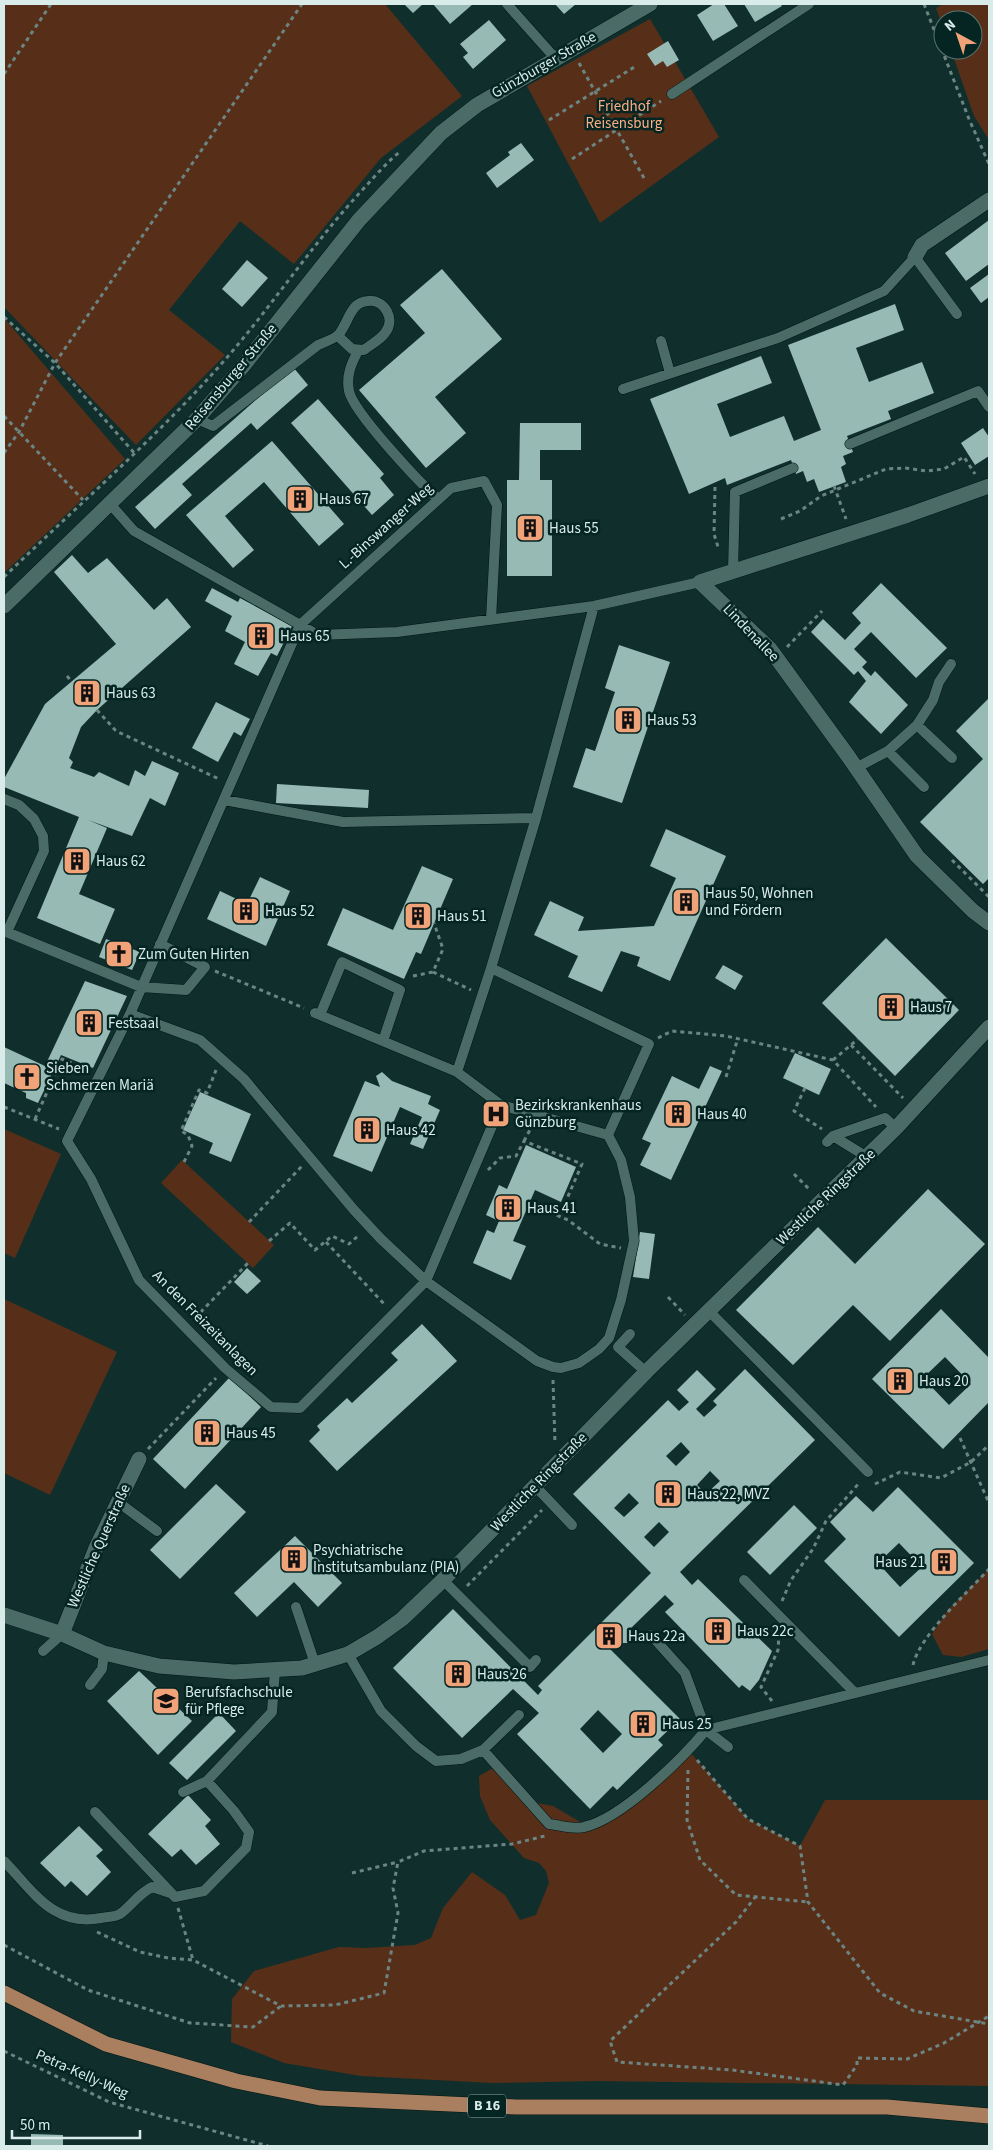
<svg xmlns="http://www.w3.org/2000/svg" width="993" height="2150" font-family="'Source Sans 3',sans-serif">
	<style>
		.green { fill: #572f18 }
		.building { fill: #98bab5; fill-rule: evenodd }
		.lines { fill: none; stroke-linecap: round; stroke-linejoin: round }
		.lane-casing { stroke: #011614; stroke-width: 11 }
		.street-casing { stroke: #011614; stroke-width: 16 }
		.primary-casing { stroke: #011614; stroke-width: 16 }
		.path { stroke: #6c8582; stroke-width: 3; stroke-dasharray: 4 4; stroke-linecap: butt }
		.lane { stroke: #4b6b67; stroke-width: 10 }
		.street { stroke: #4b6b67; stroke-width: 15 }
		.primary { stroke: #aa7f5f; stroke-width: 15 }
		.labels { text-anchor: middle; dominant-baseline: central; stroke-width: 5; stroke-linejoin: round; paint-order: stroke }
		.shield { fill: #052523; stroke: #9ab0ae; stroke-width: 1 }
		.shield-label { font-size: 14px; font-weight: bold; fill: #daece9 }
		.street-label { font-size: 15px; fill: #daece9; stroke: #052523 }
		.park-label { font-size: 15px; fill: #fdad83; stroke: #052523 }
		.poi-label { font-size: 15px; fill: #daece9; stroke: #052523; text-anchor: start }
	</style>
	<rect width="100%" height="100%" fill="#102f2c"/>
	<path class="green" d="M 4,4 L 385,4 L 462,96 L 381,158 L 294,264 L 240,221 L 169,310 L 225,355 L 136,445 L 4,307 Z
		M 943,4 L 989,4 L 989,140 L 974,116 L 951,50 L 973,50 L 973,20 L 943,20 L 943,28 L 936,8 Z
		M 650,19 L 719,137 L 600,223 L 527,86 Z
		M 4,318 L 125,459 L 4,573 Z
		M 4,1129 L 61,1154 L 15,1258 L 4,1253 Z
		M 182,1160 L 274,1245 L 253,1268 L 161,1183 Z
		M 4,1299 L 117,1352 L 50,1495 L 4,1473 Z
		M 989,1569 L 989,1649 L 961,1657 L 943,1655 L 932,1634 L 948,1610 Z
		M 689,1751 L 748,1819 L 800,1846 L 825,1800 L 989,1800 L 989,2086 L 596,2081 L 492,2083 L 361,2076 L 284,2063 L 231,2042 L 232,1999 L 254,1971 L 339,1947 L 366,1948 L 415,1945 L 431,1938 L 443,1908 L 472,1872 L 505,1895 L 520,1920 L 536,1915 L 549,1883 L 546,1871 L 539,1863 L 524,1858 L 490,1820 L 480,1796 L 479,1776 L 497,1766 L 527,1801 L 553,1806 L 587,1826 L 614,1816 Z"/>
	<path class="building" d="M 404,4 L 423,4 L 413,13 Z
		M 433,4 L 473,4 L 450,24 Z
		M 555,4 L 576,4 L 564,14 Z
		M 714,4 L 724,4 L 738,26 L 713,41 L 697,15 Z
		M 744,4 L 780,4 L 782,6 L 755,22 Z
		M 489,20 L 506,40 L 473,69 L 463,57 L 468,53 L 460,44 Z
		M 668,41 L 679,60 L 667,67 L 663,61 L 655,66 L 647,54 Z
		M 521,143 L 534,160 L 497,188 L 486,173 L 510,155 L 508,152 Z
		M 989,220 L 989,264 L 966,281 L 945,253 Z
		M 247,260 L 268,278 L 242,307 L 222,289 Z
		M 442,269 L 502,339 L 435,397 L 466,433 L 426,468 L 359,390 L 425,333 L 400,305 Z
		M 989,274 L 989,297 L 981,303 L 970,288 Z
		M 895,304 L 904,330 L 856,348 L 869,382 L 922,362 L 934,393 L 888,411 L 891,419 L 847,436 L 853,452 L 843,456 L 846,464 L 841,467 L 846,482 L 819,492 L 814,479 L 807,482 L 803,471 L 796,474 L 791,460 L 727,485 L 725,478 L 689,494 L 650,399 L 761,356 L 772,383 L 717,404 L 730,437 L 784,416 L 794,441 L 821,430 L 788,345 Z
		M 293,367 L 308,385 L 257,430 L 251,423 L 182,484 L 192,495 L 155,529 L 135,507 Z
		M 318,399 L 384,474 L 380,478 L 394,495 L 372,515 L 291,423 Z
		M 520,423 L 581,423 L 581,450 L 540,450 L 540,480 L 552,480 L 552,576 L 507,576 L 507,480 L 519,480 Z
		M 983,428 L 989,437 L 989,456 L 975,465 L 961,443 Z
		M 272,441 L 344,524 L 319,546 L 264,482 L 225,516 L 254,550 L 233,568 L 186,515 Z
		M 72,555 L 88,573 L 107,558 L 154,610 L 167,598 L 191,627 L 97,710 L 81,727 L 69,758 L 73,762 L 70,768 L 94,777 L 99,772 L 129,786 L 135,770 L 145,776 L 152,761 L 179,773 L 165,806 L 150,798 L 132,836 L 88,820 L 107,828 L 79,894 L 115,909 L 100,944 L 37,918 L 79,817 L 4,787 L 4,779 L 45,704 L 116,644 L 54,572 Z
		M 881,583 L 947,648 L 916,678 L 871,632 L 854,649 L 867,662 L 862,667 L 871,676 L 875,671 L 908,705 L 881,734 L 849,702 L 866,681 L 858,671 L 854,675 L 811,632 L 823,619 L 845,640 L 861,623 L 852,613 Z
		M 212,588 L 238,602 L 240,598 L 292,626 L 277,656 L 271,653 L 258,676 L 234,664 L 245,642 L 225,631 L 232,616 L 205,601 Z
		M 619,645 L 670,662 L 622,803 L 573,787 L 586,748 L 595,751 L 615,692 L 605,688 Z
		M 989,698 L 989,878 L 983,884 L 920,822 L 983,759 L 956,731 Z
		M 216,702 L 250,719 L 241,736 L 234,732 L 218,762 L 192,748 Z
		M 277,784 L 369,790 L 368,808 L 276,803 Z
		M 666,829 L 726,856 L 670,981 L 637,966 L 640,957 L 621,951 L 602,992 L 568,977 L 578,956 L 534,935 L 550,901 L 584,917 L 578,931 L 654,926 L 676,878 L 650,866 Z
		M 422,866 L 453,879 L 421,954 L 416,952 L 404,979 L 327,945 L 343,908 L 393,930 Z
		M 260,877 L 290,891 L 266,946 L 207,919 L 220,891 L 247,904 Z
		M 886,938 L 959,1010 L 895,1076 L 822,1003 Z
		M 106,939 L 140,952 L 132,970 L 99,957 Z
		M 723,965 L 743,976 L 735,990 L 715,978 Z
		M 85,981 L 127,996 L 93,1068 L 61,1055 L 38,1103 L 26,1098 L 26,1093 L 4,1083 L 4,1047 L 45,1066 Z
		M 795,1053 L 831,1069 L 819,1095 L 783,1078 Z
		M 710,1066 L 722,1071 L 671,1180 L 640,1165 L 651,1143 L 642,1139 L 672,1076 L 699,1089 Z
		M 382,1072 L 392,1081 L 431,1096 L 428,1104 L 440,1110 L 423,1149 L 410,1144 L 422,1117 L 400,1107 L 372,1172 L 333,1156 L 365,1081 L 380,1087 L 376,1076 Z
		M 200,1092 L 251,1114 L 231,1162 L 209,1153 L 213,1143 L 183,1130 Z
		M 526,1145 L 576,1167 L 561,1202 L 535,1190 L 513,1241 L 526,1246 L 511,1280 L 473,1263 L 487,1230 L 494,1233 L 499,1221 L 486,1215 L 499,1185 L 507,1189 Z
		M 928,1189 L 985,1244 L 890,1341 L 853,1305 L 793,1365 L 736,1310 L 818,1227 L 855,1264 Z
		M 640,1232 L 655,1234 L 649,1279 L 633,1277 Z
		M 247,1268 L 261,1281 L 247,1294 L 234,1282 Z
		M 941,1309 L 989,1358 L 989,1402 L 943,1449 L 872,1379 ZM 945,1357 L 971,1384 L 949,1405 L 923,1378 Z
		M 422,1324 L 457,1361 L 337,1471 L 309,1441 L 320,1430 L 317,1426 L 347,1398 L 352,1403 L 398,1360 L 391,1353 Z
		M 745,1369 L 815,1440 L 680,1572 L 692,1585 L 698,1579 L 772,1651 L 759,1680 L 750,1691 L 742,1685 L 739,1688 L 665,1612 L 674,1604 L 665,1595 L 629,1630 L 629,1643 L 613,1643 L 607,1646 L 680,1719 L 658,1740 L 663,1745 L 617,1790 L 613,1786 L 590,1809 L 517,1734 L 539,1713 L 513,1689 L 462,1738 L 393,1668 L 453,1609 L 538,1695 L 542,1690 L 538,1686 L 651,1573 L 573,1494 L 668,1400 L 679,1411 L 689,1402 L 677,1390 L 697,1370 L 716,1389 L 696,1409 L 704,1417 L 717,1405 L 713,1401 ZM 681,1442 L 690,1452 L 676,1466 L 666,1456 ZM 710,1471 L 720,1481 L 706,1494 L 697,1485 ZM 629,1493 L 639,1503 L 624,1517 L 614,1508 ZM 659,1522 L 669,1532 L 654,1547 L 644,1537 ZM 598,1710 L 622,1734 L 603,1753 L 580,1729 Z
		M 230,1377 L 261,1407 L 185,1489 L 153,1459 Z
		M 216,1484 L 246,1512 L 180,1579 L 150,1550 Z
		M 898,1487 L 974,1563 L 899,1637 L 824,1561 L 846,1539 L 830,1522 L 856,1496 L 873,1512 ZM 899,1543 L 922,1567 L 900,1587 L 878,1563 Z
		M 794,1505 L 817,1528 L 770,1575 L 747,1552 Z
		M 295,1536 L 342,1583 L 318,1607 L 294,1582 L 257,1617 L 234,1593 Z
		M 139,1671 L 192,1721 L 158,1755 L 107,1701 Z
		M 219,1713 L 236,1731 L 187,1780 L 169,1763 Z
		M 188,1795 L 211,1820 L 205,1826 L 220,1844 L 196,1865 L 181,1849 L 172,1857 L 148,1834 Z
		M 79,1826 L 103,1850 L 96,1856 L 111,1872 L 87,1896 L 71,1881 L 65,1887 L 40,1863 Z
		M 31,2134 L 63,2135 L 63,2146 L 31,2146 Z"/>
	<g class="lines">
		<defs>
			<path id="lane" d="M 507,4 L 555,58
				M 672,94 L 809,4
				M 661,341 L 670,373
				M 358,351 C 351,364 346,376 349,391 C 353,412 420,483 438,499
				M 623,389 L 778,338 L 884,291 L 915,257 L 957,314
				M 197,419 L 213,426 L 318,345 C 324,342 335,339 339,334 C 349,322 350,302 368,301 C 385,299 396,320 385,333 C 380,340 370,345 364,350 L 352,349 L 338,336
				M 850,444 L 978,391 L 989,407
				M 111,505 L 134,531 L 318,635 L 397,632 L 594,606 L 700,582
				M 733,572 L 735,492 L 793,468
				M 491,619 L 497,505 L 484,481 L 451,488 L 300,625 L 130,1014 L 67,1141 L 91,1179 L 139,1280 L 225,1368 L 271,1407 L 300,1408 L 426,1281 L 501,1105
				M 917,725 L 952,758
				M 888,751 L 924,787
				M 856,768 L 888,751 L 917,725 L 933,700 L 939,682 L 951,664
				M 4,799 L 19,805 L 34,819 L 43,836 L 44,851 L 7,932
				M 224,800 L 343,822 L 536,818 L 491,968
				M 536,818 L 594,606
				M 4,931 L 141,987 L 186,990 L 205,967 L 160,944
				M 315,1013 L 457,1072 L 501,1105 L 608,1135
				M 130,1014 L 200,1040 L 244,1079 L 354,1210 L 381,1239 L 426,1281 L 537,1361 L 553,1367 L 561,1368 L 579,1363 L 599,1349 L 609,1338 L 621,1300 L 634,1241 L 630,1197 L 621,1160 L 608,1135 L 649,1044 L 491,968 L 457,1072
				M 320,1015 L 342,962 L 400,990 L 383,1041
				M 833,1136 L 867,1157
				M 827,1142 L 833,1136 L 885,1118 L 896,1128
				M 708,1310 L 868,1472
				M 630,1334 L 618,1347 L 646,1372
				M 535,1486 L 572,1525
				M 118,1502 L 157,1531
				M 443,1580 L 530,1667 L 536,1660
				M 744,1580 L 855,1693
				M 296,1607 L 315,1664
				M 651,1635 L 685,1673 L 706,1730 L 728,1747
				M 43,1651 L 62,1634
				M 348,1654 L 381,1711 L 416,1746 L 436,1761 L 461,1759 L 483,1750
				M 90,1685 L 102,1669 L 104,1653
				M 519,1715 L 483,1750 L 549,1824 C 559,1825 574,1830 584,1827 C 621,1819 681,1760 706,1730 L 989,1660
				M 183,1792 L 207,1781 L 272,1712 L 275,1670
				M 95,1812 L 175,1897 L 204,1891 L 246,1848 L 249,1832 L 234,1811 L 207,1781
				M 4,1861 C 34,1892 53,1927 101,1918 C 107,1917 115,1917 120,1914 C 132,1905 137,1895 152,1887 L 170,1893"/>
			<path id="street" d="M 915,257 L 922,245 L 989,200
				M 989,486 L 908,515 L 700,582 L 770,649 L 848,756 L 917,856 L 973,911 L 989,923
				M 4,606 L 197,419 L 243,366 L 359,220 L 441,133 L 477,105 L 650,4
				M 4,1615 L 62,1634 L 104,1653 L 159,1666 L 234,1672 L 302,1668 L 348,1654 L 377,1637 L 402,1619 L 443,1580 L 646,1372 L 896,1128 L 989,1027
				M 62,1634 L 96,1548 L 139,1459"/>
			<path id="primary" d="M 4,1993 L 106,2044 L 236,2081 L 320,2098 L 516,2107 L 887,2107 L 989,2116"/>
		</defs>
		<use href="#lane" class="lane-casing"/>
		<use href="#street" class="street-casing"/>
		<use href="#primary" class="primary-casing"/>
		<path class="path" d="M 924,4 L 969,119 L 989,164
			M 579,63 L 644,178
			M 4,74 L 51,4
			M 549,120 L 636,66
			M 572,159 L 661,101
			M 4,317 L 55,363 L 135,454
			M 4,416 L 83,500
			M 4,453 L 19,432 L 55,363 L 302,4
			M 834,486 L 846,519
			M 715,487 L 714,534 L 719,550
			M 781,519 L 800,511 L 821,496 L 886,469 L 905,468 L 927,471 L 944,469 L 964,457 L 975,474
			M 4,577 C 80,503 161,434 230,354 C 277,299 317,238 366,186 C 377,174 388,161 401,151
			M 787,647 L 822,611
			M 67,676 L 72,682
			M 97,710 L 116,731 L 219,779
			M 952,860 L 989,897
			M 215,971 L 304,1008
			M 433,972 L 471,990
			M 413,976 L 433,972 L 443,949 L 434,923
			M 658,1038 L 672,1031 L 726,1036 L 833,1060 L 876,1107
			M 851,1045 L 903,1098
			M 833,1060 L 858,1039
			M 726,1077 L 738,1038
			M 805,1088 L 794,1111 L 822,1129
			M 4,1107 L 59,1129
			M 35,1119 L 62,1059 L 88,1070
			M 524,1141 L 532,1126
			M 184,1162 L 192,1146 L 188,1135 L 181,1131 L 199,1090 L 207,1093 L 216,1070
			M 488,1170 L 500,1158 L 516,1156 L 524,1141 L 582,1164 L 559,1217
			M 794,1174 L 811,1191
			M 542,1209 L 568,1220 L 600,1244 L 621,1248
			M 249,1222 L 302,1166
			M 269,1241 L 290,1223 L 315,1250 L 332,1236 L 349,1244 L 359,1235
			M 326,1242 L 386,1306
			M 668,1297 L 685,1315
			M 195,1318 L 248,1263
			M 553,1380 L 555,1444
			M 960,1438 L 989,1503
			M 148,1449 L 216,1378
			M 875,1484 L 900,1472 L 941,1478 L 971,1462 L 989,1445
			M 467,1586 L 542,1510
			M 782,1601 L 791,1580 L 813,1549 L 826,1521 L 860,1482
			M 913,1665 C 920,1635 967,1593 989,1569
			M 772,1701 L 761,1687 L 778,1650 L 779,1635
			M 697,1760 L 748,1819 L 800,1846 L 808,1902 L 880,1993 L 914,2011 L 989,2024
			M 688,1770 L 687,1820 L 700,1860 L 736,1895 L 808,1902
			M 352,1873 L 398,1862
			M 756,1896 L 736,1922 L 610,2041 L 617,2062 L 732,2070 L 843,2085 L 857,2065 L 857,2058 L 907,2059 L 944,2043 L 989,2016
			M 178,1908 L 193,1960
			M 97,1932 L 140,1952 L 168,1958 L 193,1960 L 281,2006 L 335,2005 L 384,1993 L 398,1913 L 393,1888 L 398,1862 L 424,1851 L 512,1844 L 545,1836
			M 4,1945 L 88,1990 L 190,2023 L 253,2027 L 281,2006
			M 4,2051 L 109,2102 L 268,2146"/>
		<use href="#lane" class="lane"/>
		<use href="#street" class="street"/>
		<use href="#primary" class="primary"/>
	</g>
	<defs>
		<symbol id="building-square" viewBox="-11 -11 22 22"><rect x="-9" y="-9" width="18" height="18" rx="4" fill="#f0a279" stroke="#052523"/><path d="M-4-6H4V6H1V3H-1V6H-4ZM-2.5-4.3h1.7v1.8h-1.7ZM.8-4.3h1.7v1.8H.8ZM-2.5-1h1.7V.8h-1.7ZM.8-1h1.7V.8H.8Z" fill="#111"/></symbol>
		<symbol id="church-square" viewBox="-11 -11 22 22"><rect x="-9" y="-9" width="18" height="18" rx="4" fill="#f0a279" stroke="#052523"/><path d="M-1.2-6h2.4v3.5h3.3v2.4h-3.3V6h-2.4V-.1h-3.3v-2.4h3.3Z" fill="#111"/></symbol>
		<symbol id="hospital-square" viewBox="-11 -11 22 22"><rect x="-9" y="-9" width="18" height="18" rx="4" fill="#f0a279" stroke="#052523"/><path d="M-5-5h3v3.5h4V-5h3V5h-3V1.5h-4V5h-3Z" fill="#111"/></symbol>
		<symbol id="university-square" viewBox="-11 -11 22 22"><rect x="-9" y="-9" width="18" height="18" rx="4" fill="#f0a279" stroke="#052523"/><path d="M0-5L7-2L0 1L-7-2ZM-4 1L0 2.5L4 1V4Q0 6-4 4Z" fill="#111"/></symbol>
	</defs>
	<g fill-rule="evenodd">
		<use href="#building-square" x="284" y="483" width="32" height="32"/>
		<use href="#building-square" x="514" y="512" width="32" height="32"/>
		<use href="#building-square" x="245" y="620" width="32" height="32"/>
		<use href="#building-square" x="71" y="677" width="32" height="32"/>
		<use href="#building-square" x="612" y="704" width="32" height="32"/>
		<use href="#building-square" x="61" y="845" width="32" height="32"/>
		<use href="#building-square" x="670" y="886" width="32" height="32"/>
		<use href="#building-square" x="230" y="895" width="32" height="32"/>
		<use href="#building-square" x="402" y="900" width="32" height="32"/>
		<use href="#church-square" x="103" y="938" width="32" height="32"/>
		<use href="#building-square" x="875" y="991" width="32" height="32"/>
		<use href="#building-square" x="73" y="1007" width="32" height="32"/>
		<use href="#church-square" x="11" y="1061" width="32" height="32"/>
		<use href="#hospital-square" x="480" y="1098" width="32" height="32"/>
		<use href="#building-square" x="662" y="1098" width="32" height="32"/>
		<use href="#building-square" x="351" y="1114" width="32" height="32"/>
		<use href="#building-square" x="492" y="1192" width="32" height="32"/>
		<use href="#building-square" x="884" y="1365" width="32" height="32"/>
		<use href="#building-square" x="191" y="1417" width="32" height="32"/>
		<use href="#building-square" x="652" y="1478" width="32" height="32"/>
		<use href="#building-square" x="278" y="1543" width="32" height="32"/>
		<use href="#building-square" x="928" y="1546" width="32" height="32"/>
		<use href="#building-square" x="702" y="1615" width="32" height="32"/>
		<use href="#building-square" x="593" y="1620" width="32" height="32"/>
		<use href="#building-square" x="442" y="1658" width="32" height="32"/>
		<use href="#university-square" x="150" y="1685" width="32" height="32"/>
		<use href="#building-square" x="627" y="1708" width="32" height="32"/>
	</g>
	<g class="labels">
		<rect class="shield" x="468" y="2094.5" width="38" height="23" rx="4"/>
		<g class="shield-label">
			<text x="487" y="2106">B 16</text>
		</g>
		<g class="street-label">
			<text transform="translate(544 65) rotate(-30)">Günzburger Straße</text>
			<text transform="translate(231 377) rotate(-50)">Reisensburger Straße</text>
			<text transform="translate(386 526) rotate(-42)">L.-Binswanger-Weg</text>
			<text transform="translate(751 633) rotate(46)">Lindenallee</text>
			<text transform="translate(826 1197) rotate(-44)">Westliche Ringstraße</text>
			<text transform="translate(205 1323) rotate(45)">An den Freizeitanlagen</text>
			<text transform="translate(539 1482) rotate(-46)">Westliche Ringstraße</text>
			<text transform="translate(99 1546) rotate(-66)">Westliche Querstraße</text>
			<text transform="translate(82 2074) rotate(24)">Petra-Kelly-Weg</text>
		</g>
		<g class="park-label">
			<text x="624" y="106">Friedhof<tspan x="624" dy="17">Reisensburg</tspan></text>
		</g>
		<g class="poi-label">
			<text x="319" y="499">Haus 67</text>
			<text x="549" y="528">Haus 55</text>
			<text x="280" y="636">Haus 65</text>
			<text x="106" y="693">Haus 63</text>
			<text x="647" y="720">Haus 53</text>
			<text x="96" y="861">Haus 62</text>
			<text x="705" y="893">Haus 50, Wohnen<tspan x="705" dy="17">und Fördern</tspan></text>
			<text x="265" y="911">Haus 52</text>
			<text x="437" y="916">Haus 51</text>
			<text x="138" y="954">Zum Guten Hirten</text>
			<text x="910" y="1007">Haus 7</text>
			<text x="108" y="1023">Festsaal</text>
			<text x="46" y="1068">Sieben<tspan x="46" dy="17">Schmerzen Mariä</tspan></text>
			<text x="515" y="1105">Bezirkskrankenhaus<tspan x="515" dy="17">Günzburg</tspan></text>
			<text x="697" y="1114">Haus 40</text>
			<text x="386" y="1130">Haus 42</text>
			<text x="527" y="1208">Haus 41</text>
			<text x="919" y="1381">Haus 20</text>
			<text x="226" y="1433">Haus 45</text>
			<text x="687" y="1494">Haus 22, MVZ</text>
			<text x="313" y="1550">Psychiatrische<tspan x="313" dy="17">Institutsambulanz (PIA)</tspan></text>
			<text x="925" y="1562" text-anchor="end">Haus 21</text>
			<text x="737" y="1631">Haus 22c</text>
			<text x="628" y="1636">Haus 22a</text>
			<text x="477" y="1674">Haus 26</text>
			<text x="185" y="1692">Berufsfachschule<tspan x="185" dy="17">für Pflege</tspan></text>
			<text x="662" y="1724">Haus 25</text>
		</g>
	</g>
	<rect width="993" height="2150" fill="none" stroke="#daece9" stroke-width="10"/>
	<g transform="translate(958 35) rotate(320)"><circle r="24" fill="#052523" stroke="#5a7572"/>
	<path d="M0-4L9 19L0 12L-9 19Z" fill="#f0a279"/>
	<text y="-8" font-size="14" font-weight="bold" text-anchor="middle" fill="#daece9">N</text>
	</g>
	<path d="M12 2130v8h128v-8" fill="none" stroke="#daece9" stroke-width="2.5"/>
	<text x="20" y="2130" font-size="15" fill="#daece9" stroke="#052523" stroke-width="4" paint-order="stroke">50 m</text>
</svg>
